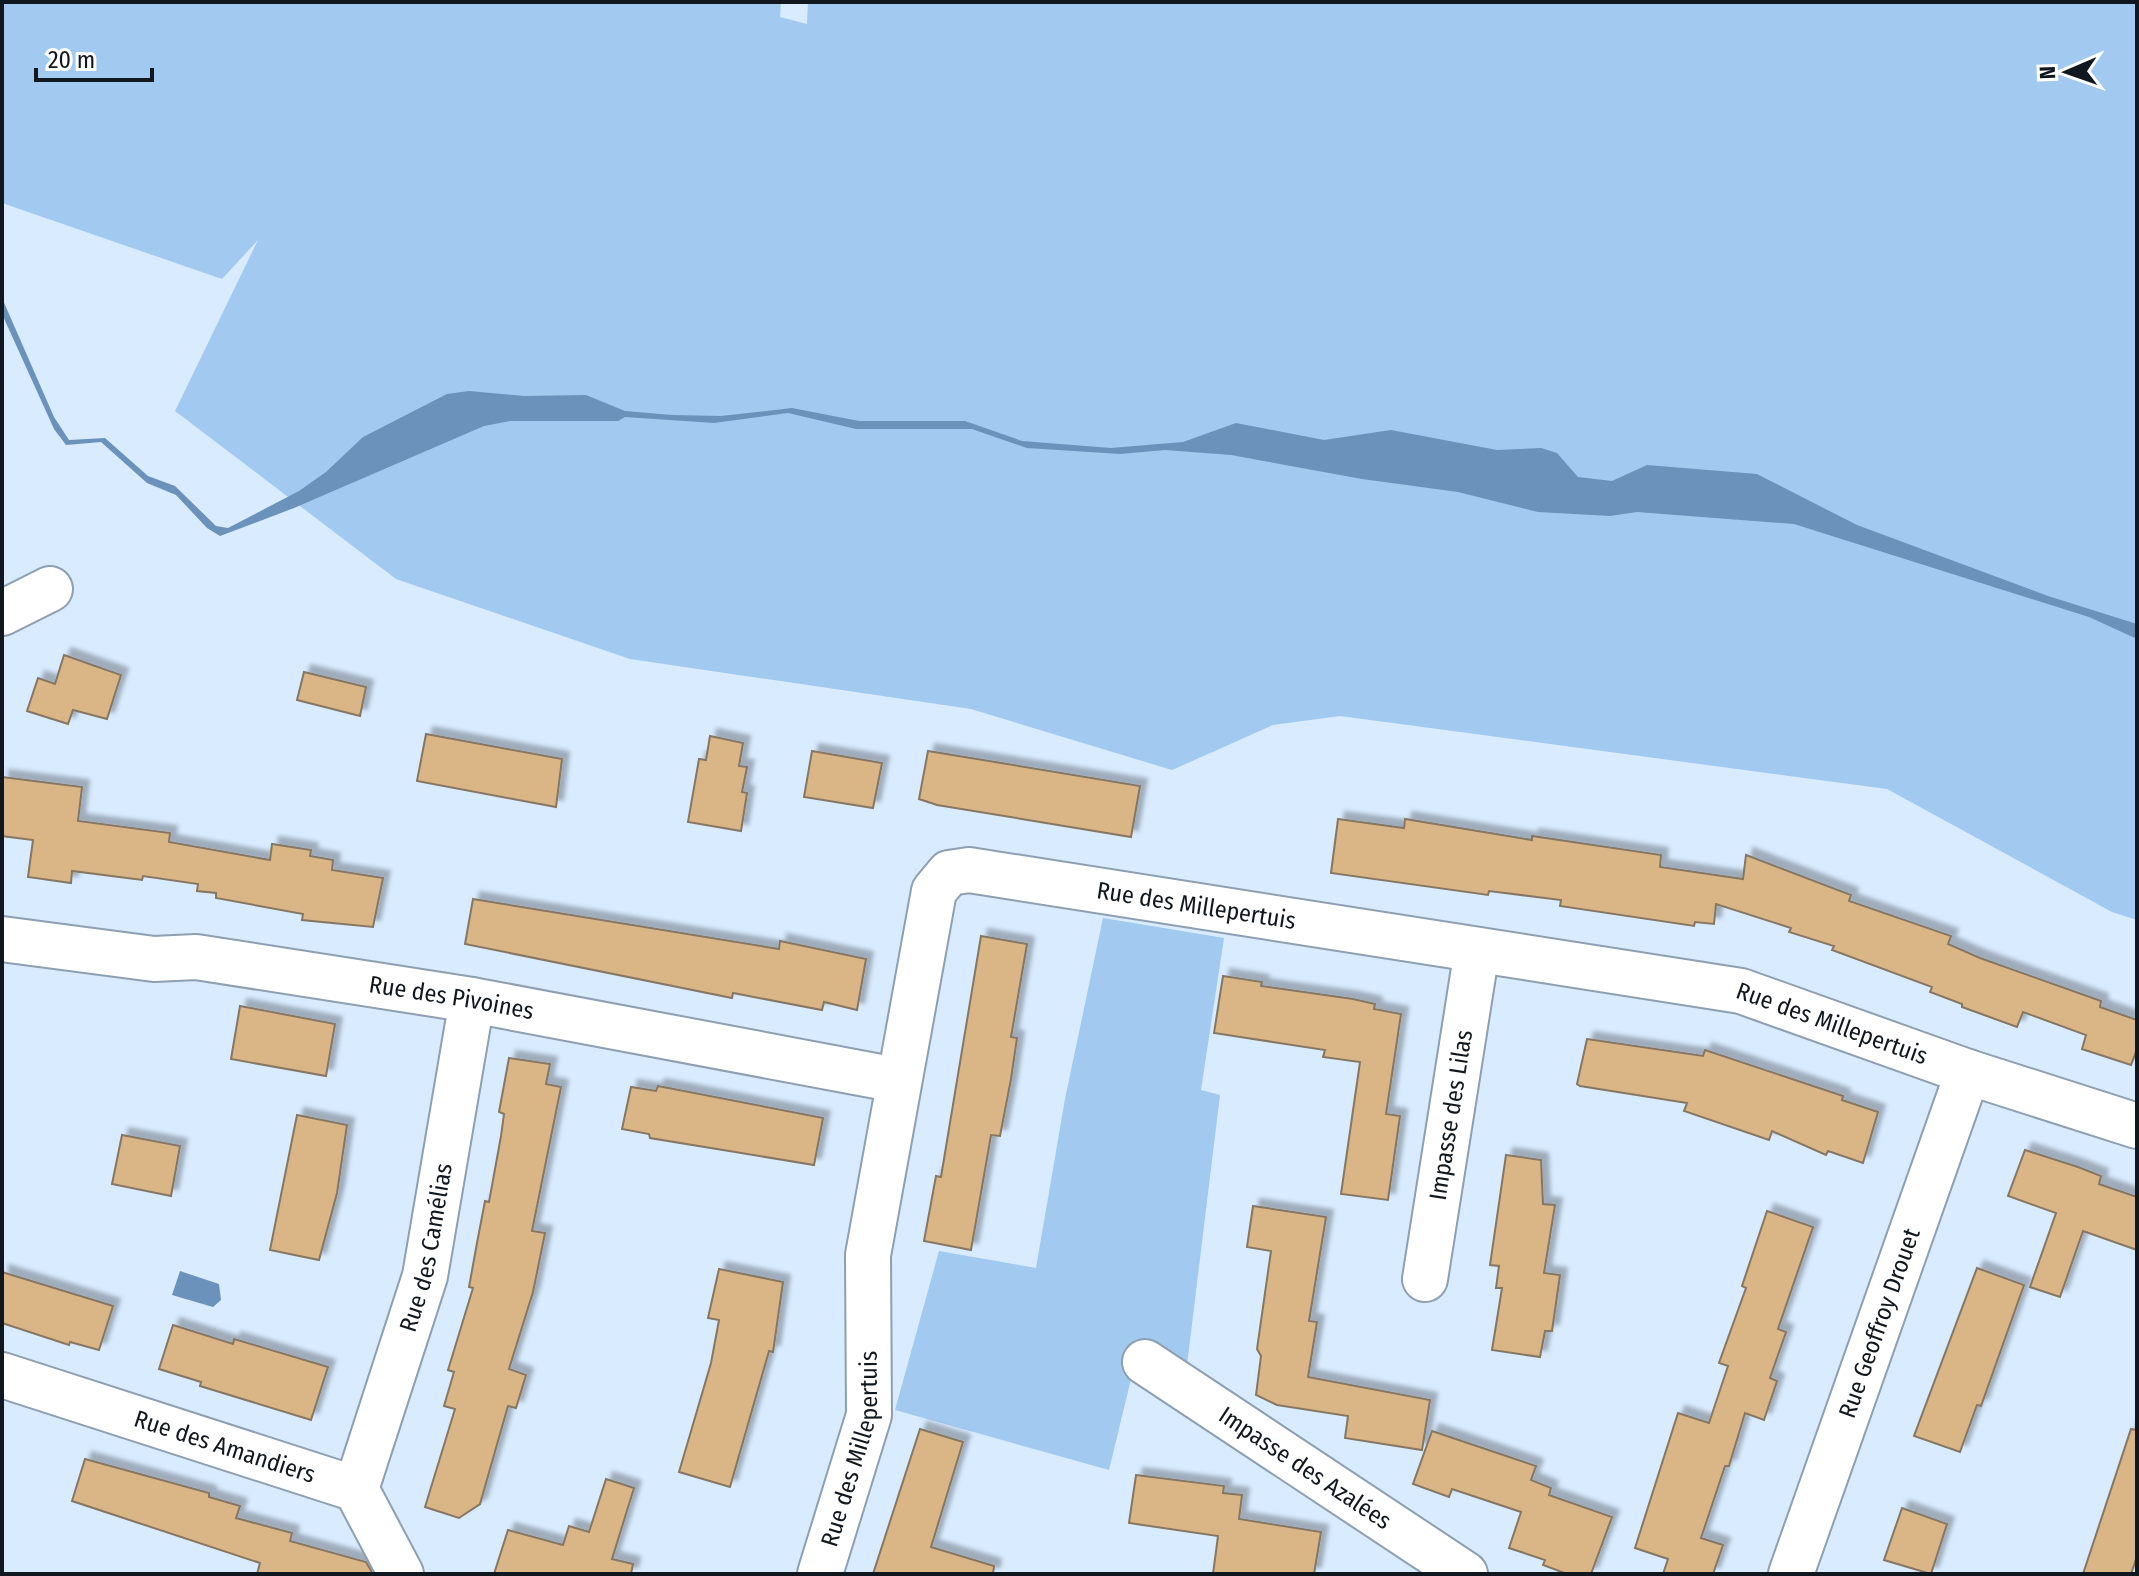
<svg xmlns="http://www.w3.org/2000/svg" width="2139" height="1576" font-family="'Fira Sans Condensed',sans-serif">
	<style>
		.green { fill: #a2c9f0 }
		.water { fill: #6a92ba }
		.building { fill: #dab586; stroke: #867764; stroke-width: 2; filter: url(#shadow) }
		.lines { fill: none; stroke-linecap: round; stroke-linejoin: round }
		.minor-casing { stroke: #8d9fb1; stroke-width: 48 }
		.minor { stroke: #fff; stroke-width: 44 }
		.labels { text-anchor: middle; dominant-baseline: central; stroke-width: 6; stroke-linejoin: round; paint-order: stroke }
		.street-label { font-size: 24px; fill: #11171e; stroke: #fff }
	</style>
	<defs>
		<filter id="shadow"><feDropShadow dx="7" dy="-7" stdDeviation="2" flood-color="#0004"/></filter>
	</defs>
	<rect width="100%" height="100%" fill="#d8ebff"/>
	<path class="green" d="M 2,2 L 781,2 L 780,17 L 807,24 L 808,2 L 2137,2 L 2137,920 L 2112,912 L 1887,789 L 1340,716 L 1273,725 L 1172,770 L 971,709 L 630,659 L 396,579 L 175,411 L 258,240 L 222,279 L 2,203 Z
		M 1103,918 L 1224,938 L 1201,1090 L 1220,1095 L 1187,1365 L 1139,1346 L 1109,1470 L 895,1410 L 939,1251 L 1036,1268 L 1065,1099 Z"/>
	<path class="water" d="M 2,298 L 54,417 L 69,440 L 105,438 L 148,476 L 175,486 L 216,526 L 228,528 L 299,491 L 326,472 L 363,437 L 447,394 L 469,391 L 524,396 L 586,395 L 625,411 L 672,415 L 721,416 L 792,408 L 859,421 L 965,421 L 1022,441 L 1111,448 L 1183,442 L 1236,423 L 1324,440 L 1391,430 L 1497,450 L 1541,448 L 1557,453 L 1578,477 L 1612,481 L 1647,465 L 1757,474 L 1857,525 L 2048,596 L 2137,624 L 2137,639 L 2089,617 L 1794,524 L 1637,512 L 1610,516 L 1538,512 L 1458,492 L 1362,479 L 1231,455 L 1165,450 L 1120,454 L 1027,448 L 972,429 L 856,429 L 788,413 L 714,423 L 625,417 L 618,421 L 510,421 L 484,426 L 294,508 L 220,536 L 207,528 L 176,495 L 147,483 L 101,442 L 66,445 L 54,429 L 2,314 Z
		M 180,1271 L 219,1284 L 221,1300 L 213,1307 L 172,1295 Z"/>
	<path class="building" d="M 64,655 L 121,675 L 107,719 L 73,710 L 68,724 L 27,711 L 38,678 L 55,684 Z
		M 304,672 L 366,687 L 360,716 L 297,700 Z
		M 426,734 L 562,759 L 556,807 L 417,781 Z
		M 710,736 L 743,743 L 739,766 L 747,767 L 742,792 L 747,793 L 741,831 L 688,822 L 699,759 L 706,760 Z
		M 812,751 L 882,763 L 873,808 L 804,797 Z
		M 928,751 L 1140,786 L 1131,837 L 937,805 L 919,799 Z
		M 2,777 L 82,787 L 78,821 L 170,833 L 169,842 L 270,860 L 272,844 L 311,850 L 310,856 L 333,860 L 332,870 L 383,878 L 373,927 L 302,920 L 303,914 L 216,898 L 216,893 L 197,891 L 198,884 L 143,876 L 142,880 L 72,871 L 71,883 L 28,877 L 33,840 L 2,836 Z
		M 1338,819 L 1404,828 L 1405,819 L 1532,840 L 1532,836 L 1661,855 L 1660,867 L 1743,879 L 1746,855 L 1851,895 L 1849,901 L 1951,936 L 1948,944 L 1980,958 L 2101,1001 L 2100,1007 L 2137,1020 L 2137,1049 L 2131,1065 L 2082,1049 L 2086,1035 L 2023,1012 L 2017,1027 L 1962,1007 L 1962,1004 L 1930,992 L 1932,987 L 1832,950 L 1834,946 L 1789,932 L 1791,928 L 1716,904 L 1714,924 L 1695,922 L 1694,926 L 1560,906 L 1561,900 L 1489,891 L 1488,895 L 1331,873 Z
		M 473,899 L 779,949 L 780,941 L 866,959 L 857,1010 L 824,1002 L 822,1010 L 733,993 L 732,998 L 465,944 Z
		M 981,936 L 1027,944 L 1011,1037 L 1017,1038 L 1011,1079 L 1000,1136 L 991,1135 L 971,1250 L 924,1241 L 936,1176 L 941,1177 Z
		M 1223,976 L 1262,982 L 1261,986 L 1353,999 L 1375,1004 L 1374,1009 L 1401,1014 L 1386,1114 L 1400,1116 L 1388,1200 L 1341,1194 L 1360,1062 L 1323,1057 L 1325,1050 L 1214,1033 Z
		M 240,1006 L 335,1024 L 326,1076 L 231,1059 Z
		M 1587,1039 L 1703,1056 L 1705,1050 L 1843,1096 L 1842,1100 L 1878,1112 L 1863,1163 L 1828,1151 L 1826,1155 L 1772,1131 L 1769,1140 L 1684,1111 L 1687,1103 L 1580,1086 L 1577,1084 Z
		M 509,1058 L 550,1064 L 546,1084 L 561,1087 L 532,1231 L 545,1233 L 533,1292 L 509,1369 L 526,1375 L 516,1408 L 508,1406 L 480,1504 L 459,1518 L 425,1507 L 455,1409 L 444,1406 L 454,1372 L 448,1370 L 473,1288 L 469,1287 L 477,1243 L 485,1201 L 489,1202 L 501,1136 L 504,1114 L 499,1112 Z
		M 658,1086 L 823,1118 L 814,1165 L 650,1138 L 649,1134 L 622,1129 L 631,1087 L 656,1091 Z
		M 297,1115 L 347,1125 L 337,1193 L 319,1260 L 270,1250 Z
		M 122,1135 L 180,1146 L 171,1196 L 112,1184 Z
		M 2025,1150 L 2078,1167 L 2101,1176 L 2099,1184 L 2137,1197 L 2137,1250 L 2083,1231 L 2060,1297 L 2030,1287 L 2056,1213 L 2008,1196 Z
		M 1506,1155 L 1541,1160 L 1543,1204 L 1555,1205 L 1544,1273 L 1560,1275 L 1552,1331 L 1545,1331 L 1540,1357 L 1492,1350 L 1502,1288 L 1496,1288 L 1499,1266 L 1490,1265 Z
		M 1253,1206 L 1326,1217 L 1309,1321 L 1317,1322 L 1308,1377 L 1430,1400 L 1422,1450 L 1345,1438 L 1348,1416 L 1277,1405 L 1256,1395 L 1261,1356 L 1257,1349 L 1271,1251 L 1247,1247 Z
		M 1767,1211 L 1813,1227 L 1778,1329 L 1786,1332 L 1770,1378 L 1777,1381 L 1764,1420 L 1745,1413 L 1729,1466 L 1725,1466 L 1701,1538 L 1723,1545 L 1713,1574 L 1663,1574 L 1668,1559 L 1635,1548 L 1678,1413 L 1709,1423 L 1728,1366 L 1719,1363 L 1746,1288 L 1742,1286 Z
		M 1977,1268 L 2024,1285 L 1981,1406 L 1977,1405 L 1960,1452 L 1914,1436 Z
		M 719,1269 L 783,1282 L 773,1352 L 769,1351 L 730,1487 L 679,1472 L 711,1363 L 719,1320 L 708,1318 Z
		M 2,1272 L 113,1306 L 99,1350 L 70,1342 L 69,1345 L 2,1323 Z
		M 173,1325 L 233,1344 L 234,1339 L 328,1367 L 311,1420 L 200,1386 L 201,1382 L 159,1369 Z
		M 920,1429 L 963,1442 L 931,1547 L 994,1566 L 993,1574 L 873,1574 Z
		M 2131,1429 L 2137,1430 L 2137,1556 L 2131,1574 L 2083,1574 Z
		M 1432,1431 L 1536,1466 L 1531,1480 L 1551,1488 L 1549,1495 L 1612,1517 L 1591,1574 L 1567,1574 L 1543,1565 L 1545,1560 L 1509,1548 L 1521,1512 L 1452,1489 L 1449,1497 L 1413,1484 Z
		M 85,1459 L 209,1493 L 209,1497 L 240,1506 L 236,1518 L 292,1533 L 290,1541 L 366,1562 L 373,1574 L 257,1574 L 260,1563 L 72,1501 Z
		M 1136,1475 L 1224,1486 L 1223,1493 L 1242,1495 L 1239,1519 L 1321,1532 L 1314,1574 L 1213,1574 L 1218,1536 L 1129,1523 Z
		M 606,1479 L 634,1488 L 612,1559 L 633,1564 L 631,1574 L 494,1574 L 508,1530 L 563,1545 L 569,1526 L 589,1532 Z
		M 1902,1508 L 1947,1524 L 1931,1574 L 1884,1560 Z"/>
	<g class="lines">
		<defs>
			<g id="minor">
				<path d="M 2,613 L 50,589"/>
				<path id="s1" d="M 2,939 L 154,959 L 196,957 L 472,1000 L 897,1080"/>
				<path id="s2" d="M 1425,1279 L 1477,950"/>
				<path id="s3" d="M 1145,1362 L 1465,1574"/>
				<path id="s4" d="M 2,1375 L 356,1489 L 401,1574"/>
				<path id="s5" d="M 356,1489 L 425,1276 L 472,1000"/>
				<path id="s6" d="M 820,1574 L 869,1415 L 868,1255 L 934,891 L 949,873 L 969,870 L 1741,991 L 1968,1072 L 2137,1126"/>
				<path id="s7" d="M 1791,1574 L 1968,1072"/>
			</g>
		</defs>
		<use href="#minor" class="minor-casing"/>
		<use href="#minor" class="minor"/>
	</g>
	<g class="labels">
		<g class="street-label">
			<text stroke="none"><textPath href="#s6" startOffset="970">Rue des Millepertuis</textPath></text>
			<text stroke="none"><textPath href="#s1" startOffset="454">Rue des Pivoines</textPath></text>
			<text stroke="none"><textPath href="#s6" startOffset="1618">Rue des Millepertuis</textPath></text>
			<text stroke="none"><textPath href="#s2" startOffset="166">Impasse des Lilas</textPath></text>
			<text stroke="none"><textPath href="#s5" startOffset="252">Rue des Camélias</textPath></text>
			<text stroke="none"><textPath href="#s7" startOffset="266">Rue Geoffroy Drouet</textPath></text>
			<text stroke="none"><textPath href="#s4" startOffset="234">Rue des Amandiers</textPath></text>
			<text stroke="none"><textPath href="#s6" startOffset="130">Rue des Millepertuis</textPath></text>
			<text stroke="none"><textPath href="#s3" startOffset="192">Impasse des Azalées</textPath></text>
		</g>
	</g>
	<rect width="2139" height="1576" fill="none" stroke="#11171e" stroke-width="8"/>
	<g transform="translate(2067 72) rotate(268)" stroke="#ffffff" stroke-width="6" paint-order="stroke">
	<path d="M0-6L14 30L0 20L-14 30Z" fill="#11171e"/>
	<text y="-12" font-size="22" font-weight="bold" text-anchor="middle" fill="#11171e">N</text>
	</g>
	<path d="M36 68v12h116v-12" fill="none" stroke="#11171e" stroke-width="4"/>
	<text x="48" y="68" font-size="24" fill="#11171e" stroke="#ffffff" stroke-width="6" paint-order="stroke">20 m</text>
</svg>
